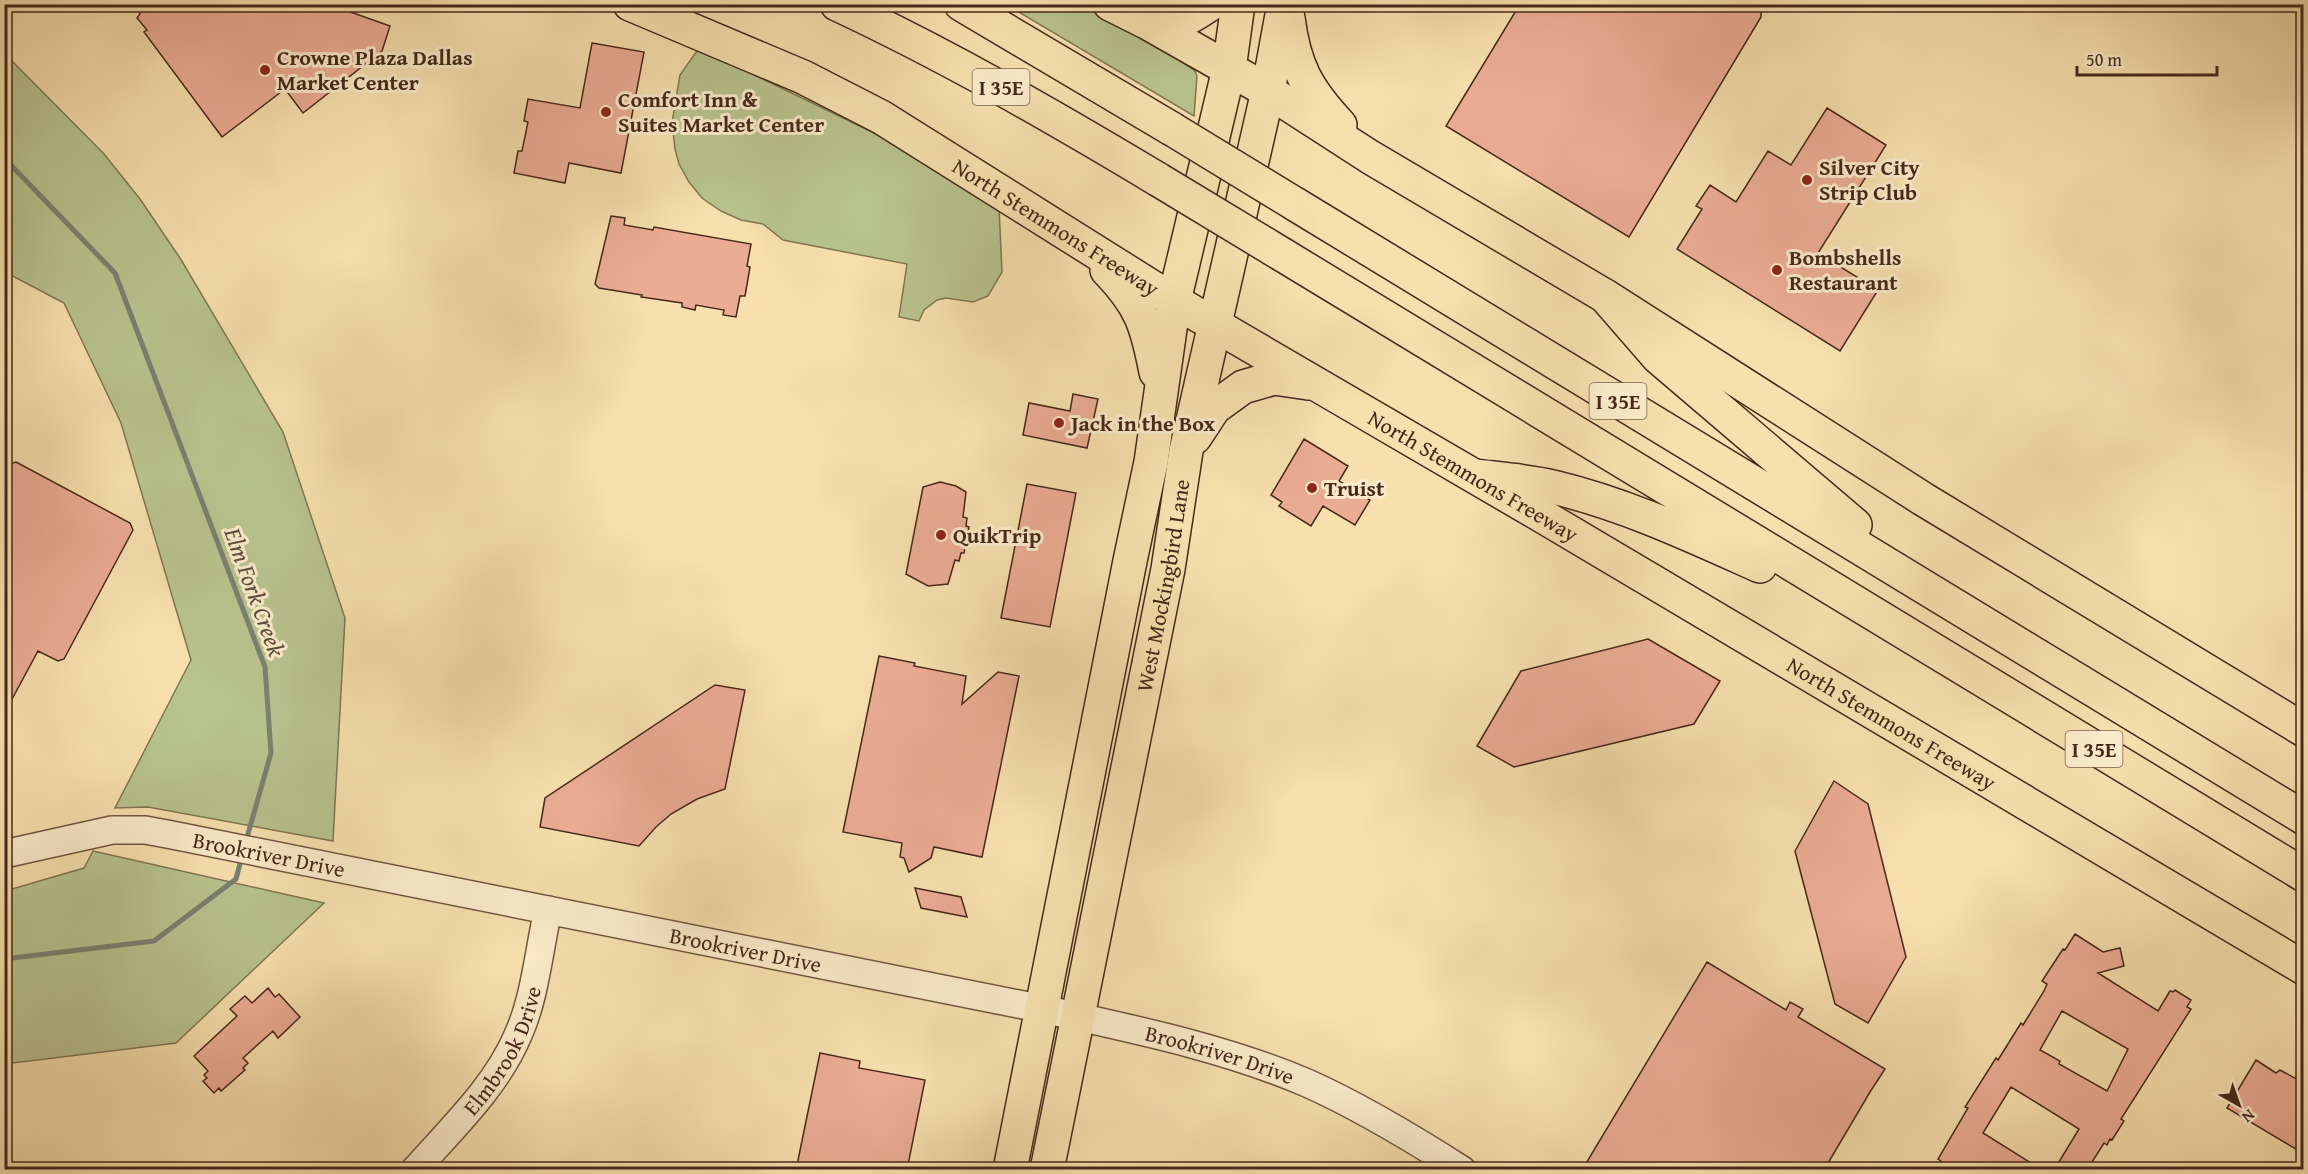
<svg xmlns="http://www.w3.org/2000/svg" width="2308" height="1174" font-family="'Gentium Book Plus',serif">
	<style>
		.green { fill: #b8c38e; stroke: #807654; stroke-width: 1.5 }
		.lines { fill: none; stroke-linecap: round; stroke-linejoin: round }
		.stream { stroke: #7b8172; stroke-width: 5 }
		.building { fill: #ebac94; stroke: #47281b; stroke-width: 1.5; fill-rule: evenodd }
		.minor-casing { stroke: #735640; stroke-width: 30 }
		.major-casing { stroke: #47281b; stroke-width: 36 }
		.highway-casing { stroke: #47281b; stroke-width: 36 }
		.minor { stroke: #faebca; stroke-width: 27 }
		.major { stroke: #f7e0ae; stroke-width: 33 }
		.highway { stroke: #f7e0ae; stroke-width: 33 }
		.highway-bridge-casing { stroke: #47281b; stroke-width: 36; stroke-linecap: butt }
		.highway-bridge { stroke: #f7e0ae; stroke-width: 33 }
		.poi-dot { fill: #8f2418; stroke: #faebca; stroke-width: 2 }
		.labels { text-anchor: middle; dominant-baseline: central; stroke-width: 6; stroke-linejoin: round; paint-order: stroke }
		.shield { fill: #faebca; stroke: #7d6250; stroke-width: 1.5 }
		.shield-label { font-size: 21px; font-weight: bold; fill: #47281b }
		.poi-label { font-size: 22px; font-weight: bold; fill: #47281b; stroke: #faebca; text-anchor: start }
		.street-label { font-size: 22px; fill: #47281b; stroke: #faebca }
		.water-label { font-size: 24px; font-style: italic; fill: #5c4d3f; stroke: #faebca }
	</style>
	<rect width="100%" height="100%" fill="#f7e0ae"/>
	<filter id="stains"><feTurbulence type="fractalNoise" baseFrequency=".00333" numOctaves="4"/><feColorMatrix values="0 0 0 0 .2 0 0 0 0 .09 0 0 0 0 .02 0 0 0 .5 -.17"/></filter>
	<radialGradient id="worn" r=".72"><stop offset=".6" stop-color="#630" stop-opacity="0"/><stop offset="1" stop-color="#630" stop-opacity=".3"/></radialGradient>
	<path class="green" d="M 1007,5 L 1084,5 L 1155,43 L 1195,71 L 1197,76 L 1194,116 Z
		M 699,48 L 907,149 L 999,207 L 1002,272 L 988,296 L 973,302 L 946,298 L 937,300 L 924,310 L 919,321 L 899,317 L 907,264 L 783,240 L 763,224 L 741,220 L 721,211 L 702,198 L 689,182 L 679,164 L 675,149 L 672,123 L 680,75 Z
		M 4,53 L 104,154 L 140,199 L 180,258 L 283,432 L 345,618 L 333,841 L 148,807 L 115,808 L 191,660 L 121,423 L 64,303 L 5,272 Z
		M 93,851 L 324,903 L 176,1043 L 5,1064 L 5,891 L 84,868 Z"/>
	<g class="lines">
		<path class="stream" d="M 4,158 L 115,273 L 265,667 L 271,753 L 246,841
			M 4,959 L 154,941 L 236,879 L 242,856"/>
	</g>
	<path class="building" d="M 148,4 L 328,4 L 390,26 L 382,51 L 303,113 L 285,89 L 222,137 L 144,32 L 147,30 L 137,18 L 140,14 L 139,12 Z
		M 1520,4 L 1761,4 L 1761,17 L 1629,237 L 1446,126 Z
		M 592,43 L 644,52 L 621,173 L 569,163 L 565,183 L 514,173 L 518,151 L 522,151 L 528,122 L 524,121 L 528,99 L 580,108 Z
		M 1827,108 L 1886,145 L 1818,253 L 1878,290 L 1840,351 L 1677,249 L 1702,209 L 1696,206 L 1710,185 L 1736,202 L 1768,151 L 1791,165 Z
		M 611,216 L 625,218 L 624,225 L 653,230 L 654,227 L 751,244 L 747,266 L 750,267 L 745,296 L 740,296 L 736,317 L 723,315 L 724,310 L 696,305 L 695,310 L 682,307 L 682,303 L 641,297 L 642,295 L 599,288 L 595,284 Z
		M 1073,394 L 1098,399 L 1087,448 L 1023,435 L 1029,403 L 1070,411 Z
		M 1304,439 L 1348,466 L 1339,481 L 1370,500 L 1355,525 L 1323,506 L 1311,526 L 1279,506 L 1282,502 L 1271,495 Z
		M 16,462 L 130,523 L 133,530 L 64,659 L 58,661 L 38,651 L 4,714 L 4,474 L 10,464 Z
		M 940,482 L 956,486 L 966,492 L 963,517 L 967,518 L 966,526 L 969,527 L 964,553 L 961,553 L 959,561 L 955,560 L 948,584 L 928,586 L 906,574 L 923,487 Z
		M 1027,484 L 1076,493 L 1050,627 L 1001,618 Z
		M 1648,639 L 1720,681 L 1694,724 L 1514,767 L 1477,746 L 1521,671 Z
		M 879,656 L 915,663 L 914,666 L 966,676 L 962,704 L 998,672 L 1019,676 L 982,857 L 934,847 L 931,858 L 909,872 L 904,858 L 900,857 L 902,843 L 843,832 Z
		M 715,685 L 745,690 L 725,789 L 697,799 L 671,814 L 656,827 L 639,846 L 540,827 L 545,798 Z
		M 1834,781 L 1868,804 L 1906,957 L 1868,1023 L 1835,1004 L 1795,851 Z
		M 915,888 L 961,897 L 967,917 L 921,908 Z
		M 2075,934 L 2103,952 L 2120,948 L 2124,966 L 2098,973 L 2158,1011 L 2170,991 L 2173,992 L 2175,990 L 2191,1000 L 2187,1007 L 2191,1009 L 2121,1119 L 2124,1121 L 2112,1140 L 2110,1139 L 2107,1145 L 2104,1143 L 2087,1170 L 2054,1170 L 2079,1129 L 2011,1087 L 1983,1133 L 2042,1170 L 1953,1170 L 1938,1159 L 1968,1108 L 1965,1107 L 1996,1058 L 1998,1060 L 2021,1023 L 2023,1025 L 2044,991 L 2047,984 L 2042,981 L 2063,949 L 2065,950 ZM 2062,1011 L 2128,1049 L 2107,1091 L 2059,1064 L 2060,1061 L 2040,1050 Z
		M 1707,962 L 1786,1010 L 1790,1002 L 1803,1009 L 1798,1017 L 1885,1069 L 1870,1092 L 1824,1170 L 1582,1170 Z
		M 268,988 L 275,997 L 279,994 L 300,1017 L 278,1038 L 273,1031 L 243,1058 L 248,1063 L 243,1068 L 245,1070 L 221,1091 L 219,1088 L 214,1093 L 203,1081 L 207,1078 L 204,1075 L 208,1071 L 194,1056 L 237,1016 L 230,1009 L 245,996 L 252,1003 Z
		M 820,1053 L 860,1061 L 859,1068 L 925,1080 L 907,1170 L 796,1170 Z
		M 2256,1060 L 2276,1073 L 2280,1070 L 2304,1083 L 2304,1154 L 2227,1108 Z"/>
	<g class="lines">
		<defs>
			<g id="minor">
				<path id="s1" d="M 4,854 L 112,830 L 145,830 L 167,834 L 1043,1009 C 1132,1029 1223,1047 1307,1083 C 1361,1107 1412,1138 1462,1170"/>
				<path id="s2" d="M 415,1170 C 452,1128 496,1087 518,1035 C 535,998 539,950 548,910"/>
			</g>
			<g id="major">
				<path id="s3" d="M 630,4 L 803,77 L 881,117 L 1174,301 L 1539,514 L 2304,968"/>
				<path d="M 1288,18 C 1294,66 1307,90 1340,125"/>
				<path d="M 1229,69 L 1268,91 L 1370,157 L 1605,296 L 1923,499 L 2304,730"/>
				<path d="M 1107,270 C 1141,305 1147,325 1156,372"/>
				<path d="M 1195,437 L 1214,408 L 1243,387 L 1274,378 L 1308,383"/>
				<path d="M 1010,1170 L 1130,561 L 1151,462 L 1174,301 L 1229,69 L 1238,4"/>
				<path id="s4" d="M 1047,1170 L 1168,569 L 1186,451 L 1268,91 L 1284,4"/>
			</g>
			<path id="highway" d="M 837,4 C 948,56 1054,117 1159,180
				M 961,4 L 1172,129
				M 1110,4 L 1148,23 L 1229,69
				M 1148,23 C 1177,26 1185,21 1210,4
				M 1295,204 L 2304,818
				M 1283,255 L 2304,875
				M 1605,296 L 1658,357 L 1855,525
				M 1475,476 C 1500,479 1528,481 1553,487 C 1625,504 1693,536 1760,566"/>
		</defs>
		<use href="#minor" class="minor-casing"/>
		<use href="#major" class="major-casing"/>
		<use href="#highway" class="highway-casing"/>
		<use href="#minor" class="minor"/>
		<use href="#major" class="major"/>
		<use href="#highway" class="highway"/>
		<defs>
			<path id="highway-bridge" d="M 1172,129 L 1295,204
				M 1159,180 L 1283,255"/>
		</defs>
		<use href="#highway-bridge" class="highway-bridge-casing"/>
		<use href="#highway-bridge" class="highway-bridge"/>
	</g>
	<g class="poi-dot">
		<circle cx="265" cy="70" r="6"/>
		<circle cx="606" cy="112" r="6"/>
		<circle cx="1807" cy="180" r="6"/>
		<circle cx="1777" cy="270" r="6"/>
		<circle cx="1059" cy="423" r="6"/>
		<circle cx="1312" cy="488" r="6"/>
		<circle cx="941" cy="535" r="6"/>
	</g>
	<g class="labels">
		<g class="shield">
			<rect x="972.5" y="69" width="57" height="36" rx="4.5"/>
			<rect x="1589.5" y="383" width="57" height="36" rx="4.5"/>
			<rect x="2065.5" y="731" width="57" height="36" rx="4.5"/>
		</g>
		<g class="shield-label">
			<text x="1001" y="87">I 35E</text>
			<text x="1618" y="401">I 35E</text>
			<text x="2094" y="749">I 35E</text>
		</g>
		<g class="poi-label">
			<text x="277" y="57">Crowne Plaza Dallas<tspan x="277" dy="25">Market Center</tspan></text>
			<text x="618" y="99">Comfort Inn &amp;<tspan x="618" dy="25">Suites Market Center</tspan></text>
			<text x="1819" y="167">Silver City<tspan x="1819" dy="25">Strip Club</tspan></text>
			<text x="1789" y="257">Bombshells<tspan x="1789" dy="25">Restaurant</tspan></text>
			<text x="1071" y="423">Jack in the Box</text>
			<text x="1324" y="488">Truist</text>
			<text x="953" y="535">QuikTrip</text>
		</g>
		<g class="street-label">
			<text stroke="none"><textPath href="#s3" startOffset="482">North Stemmons Freeway</textPath></text>
			<text stroke="none"><textPath href="#s3" startOffset="968">North Stemmons Freeway</textPath></text>
			<text stroke="none"><textPath href="#s4" startOffset="596">West Mockingbird Lane</textPath></text>
			<text stroke="none"><textPath href="#s3" startOffset="1454">North Stemmons Freeway</textPath></text>
			<text stroke="none"><textPath href="#s1" startOffset="270">Brookriver Drive</textPath></text>
			<text stroke="none"><textPath href="#s1" startOffset="756">Brookriver Drive</textPath></text>
			<text stroke="none"><textPath href="#s2" startOffset="150">Elmbrook Drive</textPath></text>
			<text stroke="none"><textPath href="#s1" startOffset="1242">Brookriver Drive</textPath></text>
		</g>
		<g class="water-label">
			<text transform="translate(255 592) rotate(70)">Elm Fork Creek</text>
		</g>
	</g>
	<rect width="2308" height="1174" fill="none" stroke="#f7e0ae" stroke-width="24"/>
	<rect x="6" y="6" width="2296" height="1162" fill="none" stroke="#47281b" stroke-width="3"/>
	<rect x="12" y="12" width="2284" height="1150" fill="none" stroke="#47281b" stroke-width="1.5"/>
	<g transform="translate(2239 1105) rotate(140)" stroke="#faebca" stroke-width="4.5" paint-order="stroke">
	<path d="M0-4.5L10 22L0 15L-10 22Z" fill="#47281b"/>
	<text y="-9" font-size="16" font-weight="bold" text-anchor="middle" fill="#47281b">N</text>
	</g>
	<path d="M2077 66v9h140v-9" fill="none" stroke="#47281b" stroke-width="3"/>
	<text x="2086" y="66" font-size="18" fill="#47281b" stroke="#faebca" stroke-width="4.5" paint-order="stroke">50 m</text>
	<rect width="100%" height="100%" filter="url(#stains)"/>
	<rect width="100%" height="100%" fill="url(#worn)"/>
</svg>
